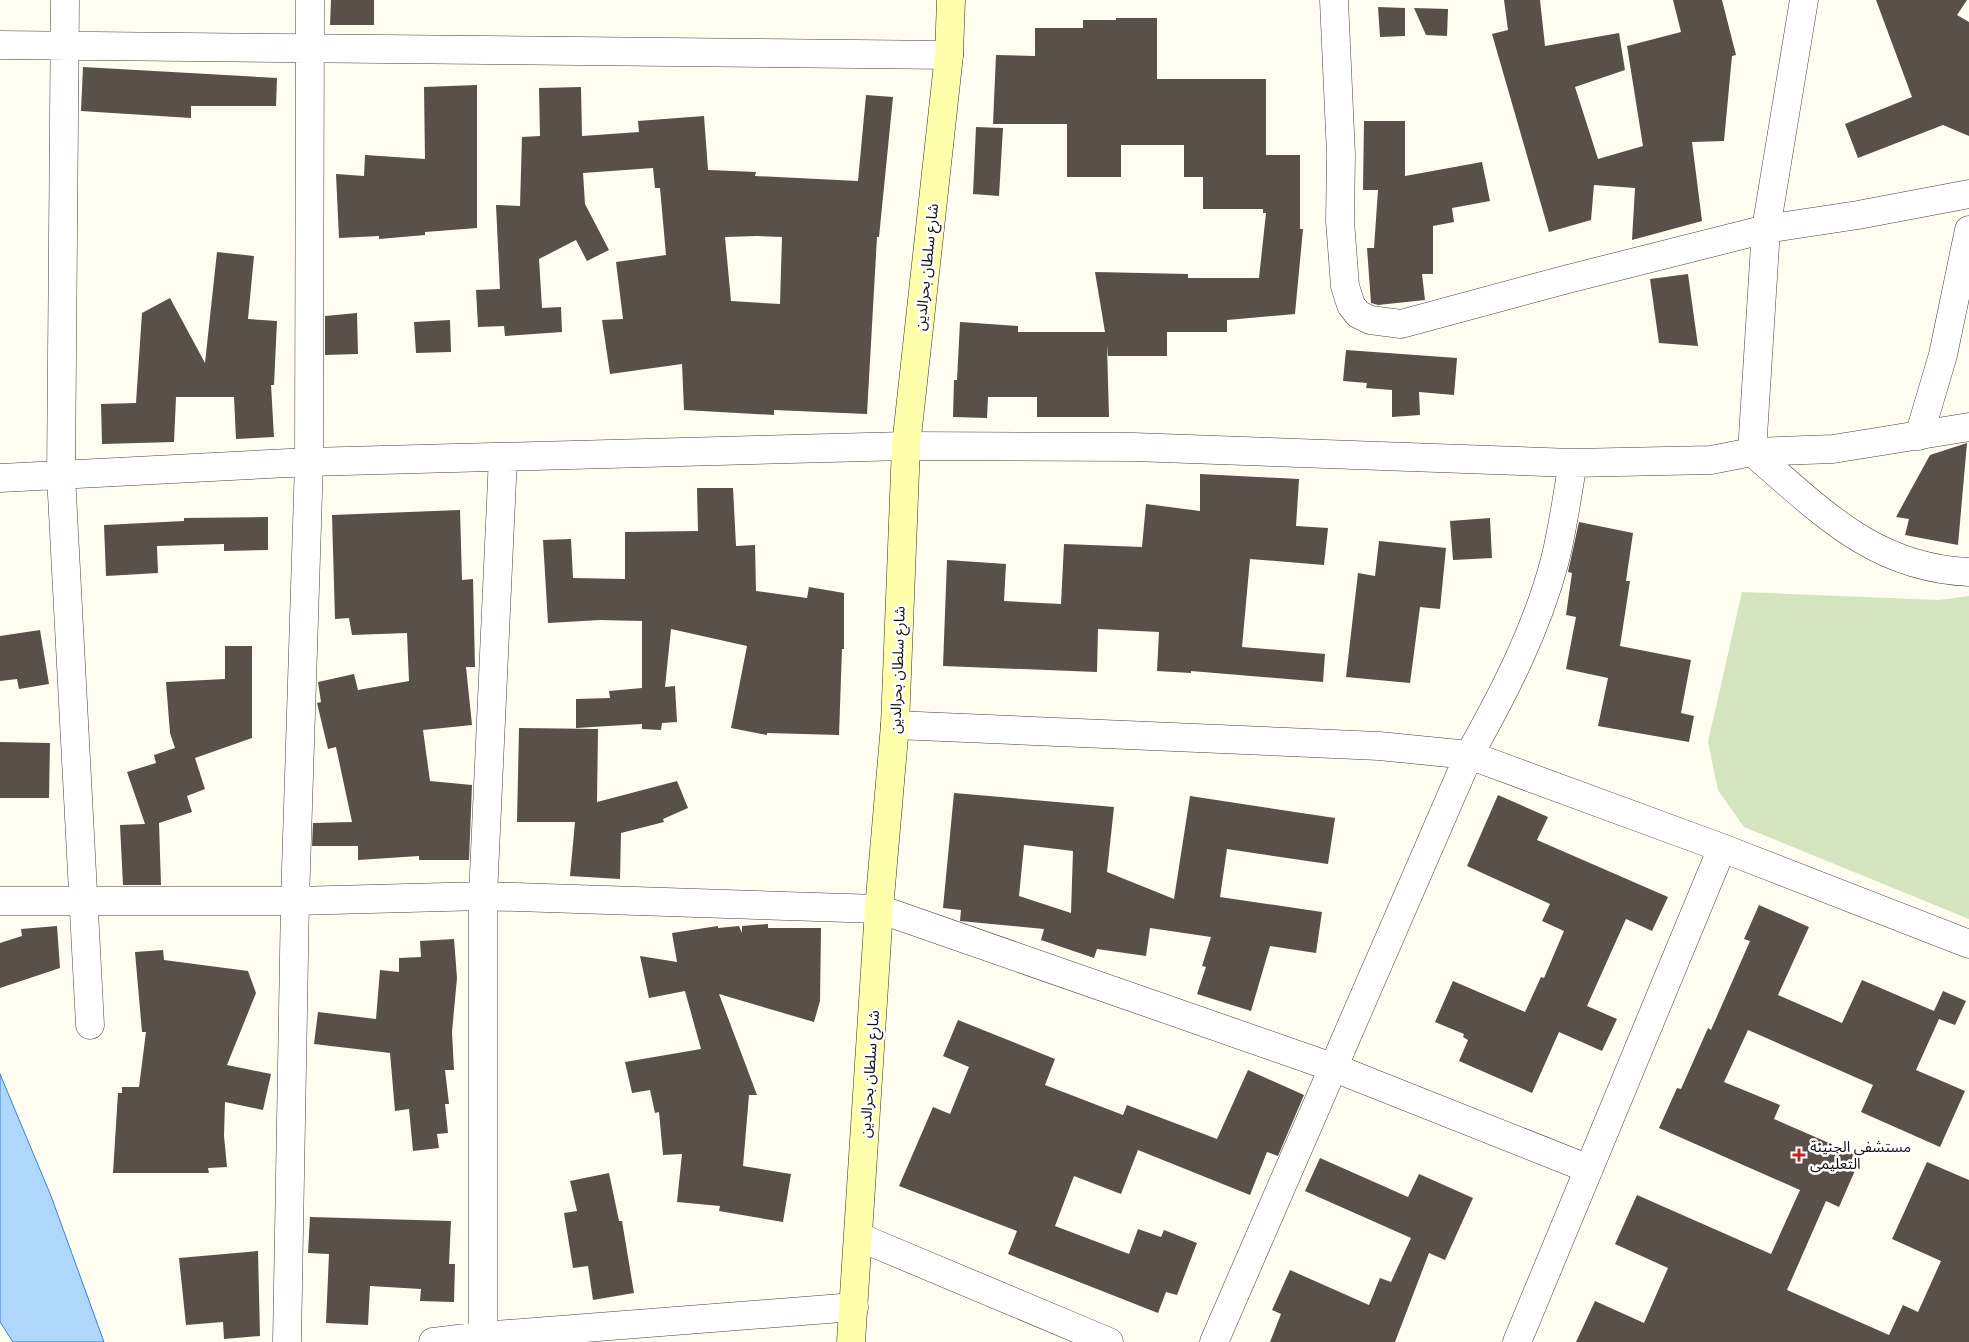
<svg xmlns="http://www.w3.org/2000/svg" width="1969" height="1342" font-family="Merriweather,'Noto Sans Arabic',serif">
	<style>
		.cemetery { fill: #d4e4be }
		.water { fill: #afd7fb; stroke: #2f85d9 }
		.building { fill: #585049; fill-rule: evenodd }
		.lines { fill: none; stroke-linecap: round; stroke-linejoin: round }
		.street-casing { stroke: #414141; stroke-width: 29 }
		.secondary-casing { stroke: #303030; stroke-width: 29 }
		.street { stroke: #fff; stroke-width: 28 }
		.secondary { stroke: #fffeaa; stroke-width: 28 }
		.poi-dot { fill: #ca221a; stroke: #fff; stroke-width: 2 }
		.labels { text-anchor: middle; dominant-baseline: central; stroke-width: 5; stroke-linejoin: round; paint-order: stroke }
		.street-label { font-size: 15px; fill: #0e0e0e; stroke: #fff }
		.poi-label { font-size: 15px; fill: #0e0e0e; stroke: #fff; text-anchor: start }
	</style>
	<rect width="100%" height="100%" fill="#fffdef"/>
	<path class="cemetery" d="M 1742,592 L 1938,600 L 1969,596 L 1969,919 L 1744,827 L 1718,790 L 1708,742 Z"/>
	<path class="water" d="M 0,1074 L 51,1196 L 104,1342 L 13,1342 L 0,1322 Z"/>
	<path class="building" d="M 331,0 L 374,0 L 374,25 L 330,25 Z
		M 1504,0 L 1540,0 L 1545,46 L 1619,33 L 1625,70 L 1575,87 L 1598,159 L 1643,146 L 1627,46 L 1681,32 L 1673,0 L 1722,0 L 1736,55 L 1732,56 L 1724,141 L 1692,142 L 1702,221 L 1632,240 L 1635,188 L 1594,185 L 1591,220 L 1549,232 L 1492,34 L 1508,30 Z
		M 1876,0 L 1967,0 L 1957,15 L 1969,22 L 1969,136 L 1943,125 L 1858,158 L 1845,124 L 1912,97 Z
		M 1378,7 L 1405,8 L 1405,36 L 1380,37 Z
		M 1414,8 L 1448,9 L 1447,36 L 1426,35 Z
		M 1116,18 L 1157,18 L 1157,79 L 1266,79 L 1266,155 L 1300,155 L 1300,229 L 1303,229 L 1295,314 L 1227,320 L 1227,332 L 1167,332 L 1167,356 L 1108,356 L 1107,345 L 1109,417 L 1037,417 L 1037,397 L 988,397 L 987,418 L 953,417 L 954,380 L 957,380 L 960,322 L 1018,326 L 1018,332 L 1105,332 L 1095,272 L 1188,274 L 1188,278 L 1259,278 L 1266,213 L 1263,213 L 1263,209 L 1203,209 L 1203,177 L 1184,177 L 1184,145 L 1121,145 L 1121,177 L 1067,177 L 1067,124 L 993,124 L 996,55 L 1035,56 L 1035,28 L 1083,28 L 1083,20 L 1116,20 Z
		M 83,67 L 277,78 L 276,106 L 191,106 L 191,118 L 81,111 Z
		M 477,85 L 477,228 L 425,232 L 425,235 L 379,239 L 379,236 L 339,238 L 336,174 L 364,176 L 365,155 L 425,159 L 424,87 Z
		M 581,87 L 582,136 L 639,132 L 638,121 L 704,116 L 708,170 L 756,172 L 755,176 L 858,181 L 866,95 L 893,97 L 879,237 L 877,237 L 867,414 L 774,410 L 774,415 L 684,410 L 682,364 L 610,374 L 602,320 L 623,319 L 616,262 L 666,255 L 660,188 L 655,188 L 653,168 L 583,173 L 585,204 L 609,250 L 587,261 L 576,240 L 539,259 L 542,308 L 561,307 L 562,332 L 505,336 L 504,326 L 478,327 L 476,290 L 500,289 L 496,205 L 520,206 L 522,137 L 540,136 L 539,88 ZM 757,236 L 782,237 L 780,304 L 731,301 L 725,237 Z
		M 1364,121 L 1405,121 L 1405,176 L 1482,162 L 1490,201 L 1452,208 L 1454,222 L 1433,226 L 1433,274 L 1422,274 L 1425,300 L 1378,305 L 1371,303 L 1367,248 L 1374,248 L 1378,190 L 1363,190 Z
		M 976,127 L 1003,128 L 999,196 L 973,194 Z
		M 217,252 L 254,256 L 248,319 L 277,321 L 274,385 L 271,385 L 274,437 L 236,439 L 234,397 L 176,397 L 174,442 L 102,444 L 101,404 L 136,403 L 142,313 L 170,298 L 205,363 Z
		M 1688,274 L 1698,346 L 1659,343 L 1650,279 Z
		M 357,313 L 358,354 L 325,355 L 325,316 Z
		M 450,320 L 451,352 L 416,353 L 414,322 Z
		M 1346,350 L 1457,358 L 1454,395 L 1419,392 L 1420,415 L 1392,417 L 1392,390 L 1366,388 L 1367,383 L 1343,381 Z
		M 1967,443 L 1958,545 L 1905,535 L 1909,519 L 1896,517 L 1930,455 Z
		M 1200,474 L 1299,479 L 1296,526 L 1328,528 L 1324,565 L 1250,559 L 1242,647 L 1325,654 L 1323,682 L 1191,671 L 1191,673 L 1157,671 L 1159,632 L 1098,629 L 1097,672 L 943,666 L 947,560 L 1006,564 L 1004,601 L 1061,604 L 1064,544 L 1142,547 L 1146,504 L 1200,511 Z
		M 697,488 L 733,488 L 736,546 L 755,545 L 756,591 L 807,598 L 809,587 L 844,593 L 844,649 L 842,649 L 839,735 L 767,733 L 767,735 L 731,728 L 747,646 L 671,629 L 665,687 L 675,686 L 677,722 L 662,723 L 661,730 L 642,729 L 642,724 L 576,728 L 576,699 L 610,698 L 609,691 L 642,688 L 642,621 L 600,620 L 548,623 L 543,540 L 571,539 L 573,578 L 625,579 L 625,532 L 698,531 Z
		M 460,510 L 462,580 L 473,579 L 475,667 L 466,667 L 472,725 L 423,730 L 430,781 L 472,785 L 469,860 L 419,860 L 419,856 L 358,860 L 358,846 L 312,846 L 313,823 L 352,822 L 336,747 L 328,749 L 317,703 L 321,702 L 318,682 L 354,674 L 358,690 L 409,681 L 407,633 L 352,635 L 349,618 L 335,619 L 332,515 Z
		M 268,517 L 268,550 L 224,551 L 224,544 L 157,546 L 158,573 L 106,576 L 104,525 L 184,521 L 184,518 Z
		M 1490,518 L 1492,558 L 1453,560 L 1450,521 Z
		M 1579,522 L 1633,533 L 1626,581 L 1630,581 L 1620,646 L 1691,660 L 1681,713 L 1694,716 L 1689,742 L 1598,726 L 1608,678 L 1566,669 L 1576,617 L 1566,615 L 1572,573 L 1568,572 Z
		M 1379,541 L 1446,548 L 1440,609 L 1420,607 L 1410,683 L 1346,677 L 1358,573 L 1375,576 Z
		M 40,630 L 49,684 L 19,689 L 17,679 L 0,681 L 0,636 Z
		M 225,646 L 252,646 L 252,738 L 195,758 L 205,789 L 187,796 L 192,812 L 159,823 L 161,885 L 123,885 L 120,825 L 145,824 L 127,772 L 156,763 L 154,755 L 175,748 L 170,733 L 166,682 L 225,679 Z
		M 519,728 L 598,729 L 597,802 L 677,781 L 688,808 L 663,819 L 664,822 L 621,833 L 620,879 L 570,876 L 575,822 L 517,822 Z
		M 0,742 L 50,743 L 49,798 L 0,798 Z
		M 954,793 L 1114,807 L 1107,872 L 1174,899 L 1190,796 L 1335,818 L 1328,864 L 1227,849 L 1220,897 L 1322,912 L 1316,953 L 1270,946 L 1251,1011 L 1197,994 L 1206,967 L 1202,966 L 1211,937 L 1150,928 L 1146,956 L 1097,949 L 1094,958 L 1041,940 L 1044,929 L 960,921 L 961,910 L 943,908 ZM 1024,845 L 1073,851 L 1071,913 L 1019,896 Z
		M 1498,795 L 1548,817 L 1537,840 L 1668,897 L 1652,931 L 1626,919 L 1587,1006 L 1617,1019 L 1602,1051 L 1559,1032 L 1532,1093 L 1459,1061 L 1468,1040 L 1463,1037 L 1464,1034 L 1435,1022 L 1453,981 L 1525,1012 L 1541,977 L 1544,978 L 1564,931 L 1542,921 L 1550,904 L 1467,866 Z
		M 1759,905 L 1809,927 L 1778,995 L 1842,1023 L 1862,980 L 1934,1011 L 1943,991 L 1966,1001 L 1955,1025 L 1939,1019 L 1916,1070 L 1965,1091 L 1940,1147 L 1861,1112 L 1873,1085 L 1748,1030 L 1724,1082 L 1780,1105 L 1774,1119 L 1861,1157 L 1839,1207 L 1826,1201 L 1787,1290 L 1889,1335 L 1903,1305 L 1918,1312 L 1941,1261 L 1892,1239 L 1927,1162 L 1969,1180 L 1969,1342 L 1576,1342 L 1595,1301 L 1644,1323 L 1668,1268 L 1615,1244 L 1637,1195 L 1771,1254 L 1800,1190 L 1659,1128 L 1677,1088 L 1681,1089 L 1708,1028 L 1711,1030 L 1750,941 L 1744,939 Z
		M 768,924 L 768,928 L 821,928 L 820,1001 L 814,1022 L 719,994 L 757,1095 L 749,1095 L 743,1166 L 791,1174 L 783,1222 L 719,1211 L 720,1206 L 677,1202 L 682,1154 L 663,1155 L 659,1112 L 655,1113 L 650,1090 L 632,1093 L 625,1062 L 701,1049 L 685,991 L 649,998 L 640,956 L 677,962 L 672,933 L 718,926 L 718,928 L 739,926 L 742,933 L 742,926 Z
		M 57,926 L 60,968 L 0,988 L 0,943 L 22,936 L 21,929 Z
		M 454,939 L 457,978 L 452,1032 L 454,1070 L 445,1070 L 449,1104 L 445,1104 L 448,1133 L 437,1134 L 439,1148 L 413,1151 L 409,1109 L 395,1111 L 390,1053 L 314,1044 L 318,1012 L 376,1019 L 380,970 L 399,972 L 399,958 L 421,957 L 420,941 Z
		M 163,950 L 164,960 L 248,971 L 256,993 L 227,1065 L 271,1074 L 263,1110 L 225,1102 L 224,1136 L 227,1167 L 208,1168 L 209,1173 L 113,1173 L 118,1093 L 122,1093 L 122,1087 L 139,1087 L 146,1032 L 142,1032 L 135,952 Z
		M 958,1020 L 1055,1059 L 1045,1085 L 1123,1115 L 1127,1105 L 1217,1139 L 1248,1070 L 1304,1095 L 1278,1156 L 1267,1152 L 1250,1195 L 1138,1150 L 1121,1194 L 1074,1176 L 1055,1226 L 1129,1254 L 1138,1229 L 1161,1237 L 1164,1230 L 1197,1243 L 1177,1295 L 1166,1292 L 1158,1313 L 1008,1254 L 1017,1231 L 899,1186 L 933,1107 L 950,1114 L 969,1067 L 943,1056 Z
		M 1320,1158 L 1408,1197 L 1419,1174 L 1473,1198 L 1445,1260 L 1429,1253 L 1395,1342 L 1270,1342 L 1281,1314 L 1272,1310 L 1290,1270 L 1369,1305 L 1380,1278 L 1391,1282 L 1411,1238 L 1305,1191 Z
		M 609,1173 L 619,1221 L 622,1221 L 634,1293 L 593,1300 L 588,1266 L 573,1268 L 564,1213 L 577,1211 L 570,1181 Z
		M 310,1217 L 451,1221 L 449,1264 L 455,1264 L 454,1302 L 420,1301 L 421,1289 L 370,1286 L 368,1325 L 326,1323 L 329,1254 L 308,1253 Z
		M 258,1251 L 260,1336 L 224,1339 L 223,1322 L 186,1325 L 179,1258 Z"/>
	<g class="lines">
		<defs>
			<path id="street" d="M 65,0 L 61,475 L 90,1025
				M 1804,0 L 1766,229 L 1858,215 L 1969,194
				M 0,45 L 949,55
				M 1919,436 L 1943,355 L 1969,230
				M 1752,452 C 1820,510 1873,568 1969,572
				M 1752,452 L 1833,449 L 1969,427
				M 0,478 L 309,462 L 906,446 L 1133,447 L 1573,463 L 1711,460 L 1752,452 L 1766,229 L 1568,279 L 1401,324 L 1370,320 L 1358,314 L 1351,305 L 1345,286 L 1340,221 L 1341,155 L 1334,0
				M 895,725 L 1379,746 L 1469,755 L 1722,848 L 1969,944
				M 0,901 L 295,901 L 483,896 L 879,909 L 1332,1067 L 1589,1169
				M 859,1237 L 1109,1342
				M 483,1336 L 483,896 L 503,457
				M 287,1342 L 295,901 L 309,462 L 310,0
				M 433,1342 L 483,1336 L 854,1307
				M 1214,1342 L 1469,755 C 1504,693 1537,629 1555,560 C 1563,528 1567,495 1573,463
				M 1517,1342 L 1722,848"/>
			<path id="secondary" d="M 851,1342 L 879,909 L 895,725 L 906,446 L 949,55 L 951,0"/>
		</defs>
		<use href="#street" class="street-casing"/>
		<use href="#secondary" class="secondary-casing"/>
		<use href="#street" class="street"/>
		<use href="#secondary" class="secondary"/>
	</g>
	<path class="poi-dot" d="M1796.5 1147.5h5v5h5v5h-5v5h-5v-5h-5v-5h5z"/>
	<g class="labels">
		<g class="street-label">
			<text transform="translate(926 267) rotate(-84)">شارع سلطان بحرالدين</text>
			<text transform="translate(897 670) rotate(-88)">شارع سلطان بحرالدين</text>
			<text transform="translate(869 1074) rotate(-86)">شارع سلطان بحرالدين</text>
		</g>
		<g class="poi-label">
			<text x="1810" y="1146">مستشفي الجنينة<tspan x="1810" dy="17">التعليمى</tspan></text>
		</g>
	</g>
</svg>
